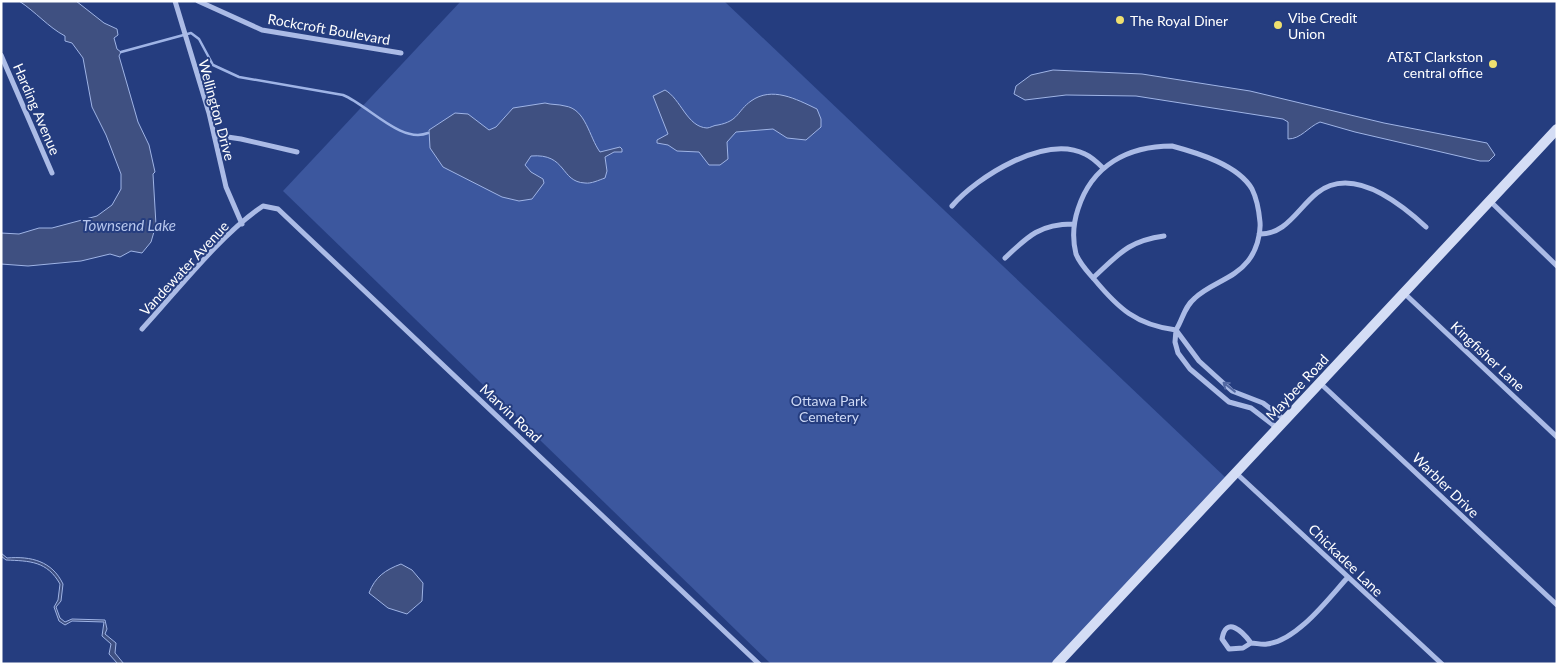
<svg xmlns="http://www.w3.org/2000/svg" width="1558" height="665" font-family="Lato,sans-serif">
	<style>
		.green { fill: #3c579e }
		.water { fill: #3f5081; stroke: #9fb4e6 }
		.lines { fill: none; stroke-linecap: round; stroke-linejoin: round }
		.stream { stroke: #9fb4e6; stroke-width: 2.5 }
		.minor { stroke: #abbbe6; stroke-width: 5 }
		.secondary { stroke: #d4ddf5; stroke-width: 10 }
		.oneway { stroke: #5469a3 }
		.poi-dot { fill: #efe06f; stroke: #253d7f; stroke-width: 2 }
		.labels { text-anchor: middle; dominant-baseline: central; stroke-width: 4; stroke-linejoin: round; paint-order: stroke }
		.poi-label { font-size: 14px; fill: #fff; stroke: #253d7f; text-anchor: start }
		.street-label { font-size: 14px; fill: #fff; stroke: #253d7f }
		.park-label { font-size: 14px; fill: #ced9f5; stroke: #253d7f }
		.water-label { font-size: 15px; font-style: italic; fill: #b6c6ed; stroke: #253d7f }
	</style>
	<rect width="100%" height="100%" fill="#253d7f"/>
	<path class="green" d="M 461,1 L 724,1 L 1226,478 L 1052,664 L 771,664 L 283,191 Z"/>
	<path class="water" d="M 19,1 L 76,1 L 104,23 L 117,29 L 118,35 L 114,38 L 117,49 L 121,52 L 119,56 L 138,122 L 149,145 L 155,172 L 153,174 L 156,225 L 151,242 L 142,253 L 131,251 L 120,257 L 110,254 L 81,261 L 28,266 L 1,264 L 1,233 L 19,234 L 39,228 L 52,228 L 97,216 L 112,205 L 121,189 L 121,174 L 106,135 L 92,107 L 83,58 L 72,43 L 65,41 L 65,36 C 48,27 36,12 19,1 Z
		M 1053,70 L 1142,74 L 1250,91 L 1384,123 L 1487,143 L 1495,155 L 1489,161 L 1480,161 L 1355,132 L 1320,122 C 1308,127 1301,139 1288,139 L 1288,122 L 1283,119 L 1136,96 L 1066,95 L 1025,100 L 1014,94 L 1016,86 L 1031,75 Z
		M 665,90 C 681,99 687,127 707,128 C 710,128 714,125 718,125 C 739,121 737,111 751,101 C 772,86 796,99 817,109 L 821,119 L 821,127 L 806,140 L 787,138 L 773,129 L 736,132 L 727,142 L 728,159 L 720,165 L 709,165 L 699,152 L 677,151 L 668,145 L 657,143 L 657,140 L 668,134 L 653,96 Z
		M 545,103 C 552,105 558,104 565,106 C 586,109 589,137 600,152 L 620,147 L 622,149 L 622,152 L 614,152 L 605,157 L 607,171 L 605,178 C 599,180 591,184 585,183 C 560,182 567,153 531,156 L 525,165 L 531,172 L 543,179 L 544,183 L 532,199 L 519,201 L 502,197 L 443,167 L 430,148 L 429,130 L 455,113 L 468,114 L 489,130 L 496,127 L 513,108 Z
		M 1,553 L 7,558 C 31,556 52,561 63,584 L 61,601 L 56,607 L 60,618 L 65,622 L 72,619 L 105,620 L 107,629 L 105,634 L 116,643 L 115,653 L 124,664 L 118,664 L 109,654 L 111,644 L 102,636 L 104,622 L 72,621 L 65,625 L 59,621 L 54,607 L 58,600 L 60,584 C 47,561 30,561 6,560 L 1,556 Z
		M 401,564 L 412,570 L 423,583 L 422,601 L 407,614 L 388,608 L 369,593 C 375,577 385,570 401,564 Z"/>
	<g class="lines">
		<path class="stream" d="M 121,52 L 191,33 L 199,39 L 213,65 L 239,77 L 343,95 C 368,105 401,144 428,133"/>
		<path class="minor" d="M 175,1 L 209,113 L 226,187 L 242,224
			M 198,1 L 262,30 L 401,53
			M 1,55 L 52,173
			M 214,135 L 241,139 L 297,152
			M 1172,146 C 1198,153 1238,165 1252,189 C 1257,199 1259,211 1260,222 C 1261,235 1256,251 1248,261 C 1234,279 1211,283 1195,298 C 1184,307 1183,319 1176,330 C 1136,325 1118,308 1094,279 C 1087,271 1080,264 1076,254 C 1072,238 1073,224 1078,209 C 1092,165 1128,146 1172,146 Z
			M 1490,201 L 1557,266
			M 952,206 C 977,177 1045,134 1085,154 C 1092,157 1098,163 1103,168
			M 1259,234 C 1286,235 1297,209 1317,193 C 1352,165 1400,203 1426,227
			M 1005,258 C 1028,236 1040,224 1073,224
			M 1093,278 C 1119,254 1128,241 1164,236
			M 1404,293 L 1557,437
			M 142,329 C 178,290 220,235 263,206 L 278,209 L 759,664
			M 1320,383 L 1557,605
			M 1277,428 L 1251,408 L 1229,402 L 1190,369 L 1178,353 L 1175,342 L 1176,330 L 1199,361 L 1232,391 L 1263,403 L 1285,420
			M 1236,473 L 1442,664
			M 1251,643 L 1243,648 L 1229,649 L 1222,639 C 1226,615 1243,632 1251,643 C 1256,643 1262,645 1267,644 C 1297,641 1329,598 1348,577"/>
		<path class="secondary" d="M 1057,664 L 1557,129"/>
	</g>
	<defs><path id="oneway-shaft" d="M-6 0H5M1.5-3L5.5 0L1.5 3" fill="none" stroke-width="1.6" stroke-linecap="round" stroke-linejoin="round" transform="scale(1.25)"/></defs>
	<use class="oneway" href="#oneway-shaft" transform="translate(1229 387) rotate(-142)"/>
	<g class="poi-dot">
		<circle cx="1120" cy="20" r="5"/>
		<circle cx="1278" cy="25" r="5"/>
		<circle cx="1493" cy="64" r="5"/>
	</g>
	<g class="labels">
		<g class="poi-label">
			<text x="1288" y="17">Vibe Credit<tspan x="1288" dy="16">Union</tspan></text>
			<text x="1130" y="20">The Royal Diner</text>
			<text x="1483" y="56" text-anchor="end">AT&amp;T Clarkston<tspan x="1483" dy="16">central office</tspan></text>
		</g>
		<g class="street-label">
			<text transform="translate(329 29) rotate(10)">Rockcroft Boulevard</text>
			<text transform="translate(37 109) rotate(67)">Harding Avenue</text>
			<text transform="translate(217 110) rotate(75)">Wellington Drive</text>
			<text transform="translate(184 268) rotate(-47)">Vandewater Avenue</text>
			<text transform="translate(1488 356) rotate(43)">Kingfisher Lane</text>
			<text transform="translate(1297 387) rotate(-47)">Maybee Road</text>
			<text transform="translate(511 413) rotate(43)">Marvin Road</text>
			<text transform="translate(1446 485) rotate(44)">Warbler Drive</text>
			<text transform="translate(1346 560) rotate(44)">Chickadee Lane</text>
		</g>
		<g class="park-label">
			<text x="829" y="400">Ottawa Park<tspan x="829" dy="16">Cemetery</tspan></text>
		</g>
		<g class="water-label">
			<text x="129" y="225">Townsend Lake</text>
		</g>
	</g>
	<rect width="1558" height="665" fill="none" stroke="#ffffff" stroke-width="5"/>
</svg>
